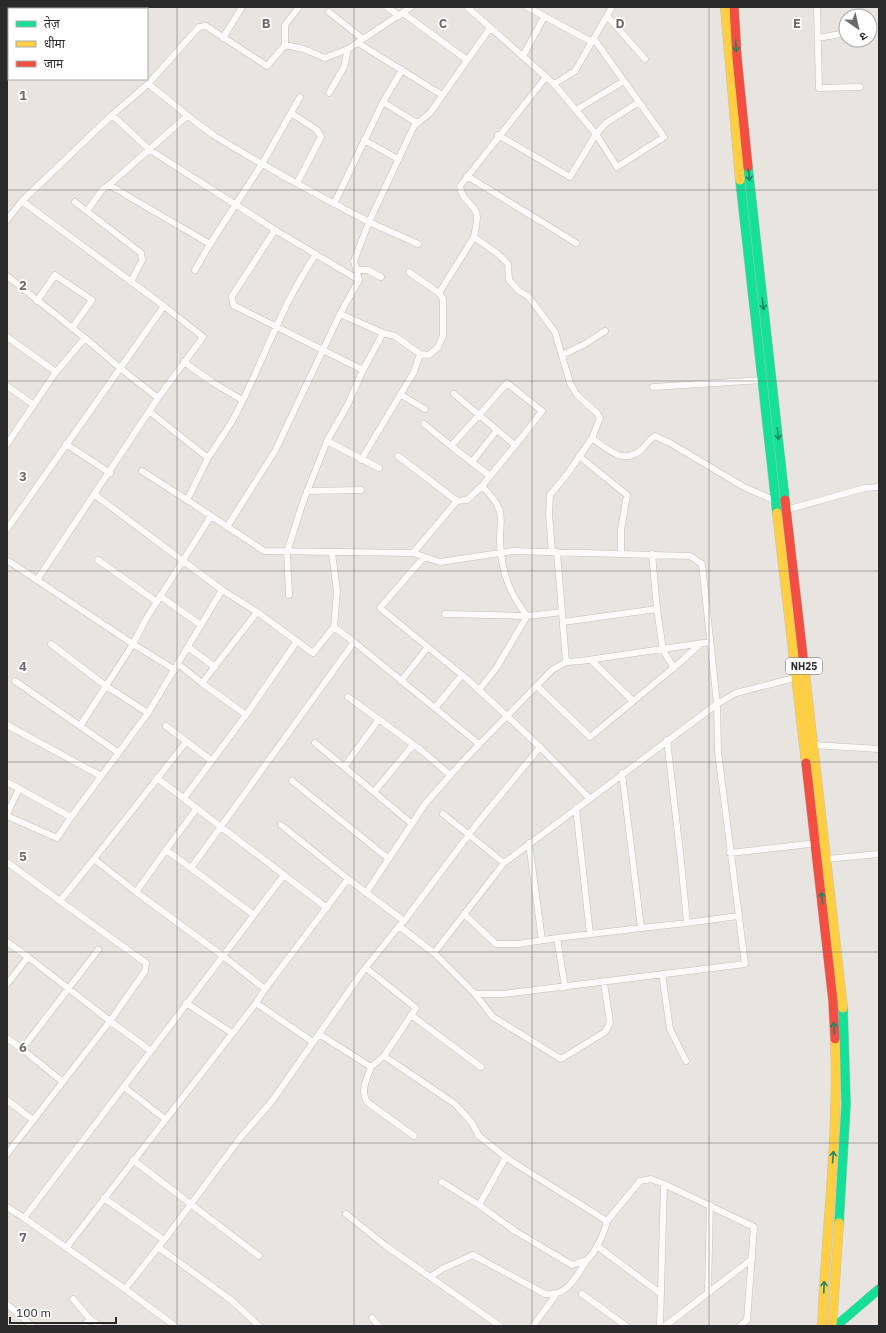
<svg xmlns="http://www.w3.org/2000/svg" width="886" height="1333" font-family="'IBM Plex Sans','Noto Sans Devanagari',sans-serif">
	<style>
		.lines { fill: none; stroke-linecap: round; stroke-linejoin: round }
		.street-casing { stroke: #c2c1c1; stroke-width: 7 }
		.fast-casing { stroke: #c2c1c1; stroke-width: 10 }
		.slow-casing { stroke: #c2c1c1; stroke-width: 10 }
		.jam-casing { stroke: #c2c1c1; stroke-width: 10 }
		.street { stroke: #fcfbfa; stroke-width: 6 }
		.fast { stroke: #16e098; stroke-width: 9 }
		.slow { stroke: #ffcf43; stroke-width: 9 }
		.jam { stroke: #f24e42; stroke-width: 9 }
		.oneway { stroke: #208561 }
		.grid { fill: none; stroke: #6c6b6a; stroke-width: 1; stroke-opacity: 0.55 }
		.labels { text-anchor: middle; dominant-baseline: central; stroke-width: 3.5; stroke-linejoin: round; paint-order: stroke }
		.shield { fill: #fff; stroke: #6a6a6a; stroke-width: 1 }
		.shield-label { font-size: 10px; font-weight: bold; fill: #2a2a2a }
		.grid-label { font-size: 13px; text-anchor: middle; font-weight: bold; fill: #6c6b6a; stroke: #fff; stroke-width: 3.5; stroke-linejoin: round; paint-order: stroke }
	</style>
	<rect width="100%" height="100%" fill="#e8e4e0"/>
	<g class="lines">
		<defs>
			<path id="street" d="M 387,7 L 399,16
				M 467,7 L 554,84 L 575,71 L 612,7
				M 527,7 L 592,42
				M 817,7 L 819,88 L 860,87
				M 329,12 L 363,39
				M 403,13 L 467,60
				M 607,16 L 645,59
				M 870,30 L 879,28
				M 223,38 L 242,7
				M 818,38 L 846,33
				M 358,43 L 442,95
				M 285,45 L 285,25 L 299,7
				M 523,56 L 544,17
				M 546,77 L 460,186 C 462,201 471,201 476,212 C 479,219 475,230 474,237 L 498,254 L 508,264 L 509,280 L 519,291 L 528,296 L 555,332 L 570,383 L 577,395 L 597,413 L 600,418 L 592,438
				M 148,84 C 171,101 191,120 215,136 C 265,167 317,195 369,222 L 354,261 L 359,280
				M 554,84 L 596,134 L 606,123 L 639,102
				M 329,93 L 344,67 L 348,49
				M 383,102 L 417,123
				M 576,110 L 624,81
				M 291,113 L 317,130 L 321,137 L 297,183
				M 112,115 L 150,150 L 280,233 L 359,280 L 340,314 L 275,451 L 227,527
				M 187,116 L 109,185 L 210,244 L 262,164 L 300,97
				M 498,135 L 570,177 L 596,134 L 617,167 L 664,137 L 594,39
				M 364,140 L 398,159
				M 467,176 L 576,243
				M 75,202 L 141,253 L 142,260 L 131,282
				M 334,204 L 383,102 L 402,70
				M 87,211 L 102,190 L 109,185
				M 7,220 L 22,201
				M 275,230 L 232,296 L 233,305 L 363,370 L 348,404 L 327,441
				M 418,244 L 369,222 L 414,126 L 430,113 L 490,28
				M 195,270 L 210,244
				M 356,270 L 368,270 L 381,277
				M 409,272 L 439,293 L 474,237
				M 7,276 L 85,338
				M 37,301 L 55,275 L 92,300 L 72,328
				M 340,314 L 383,333 L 395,336 L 420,354 L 429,355 L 438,347 L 443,336 L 443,299 L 439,293
				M 7,337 L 56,372 L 85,338 L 120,368 L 158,398 L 37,580 L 133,644 L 106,686 L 148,713 L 71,817 L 7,782
				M 562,355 L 585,344 L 605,331
				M 184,362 L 212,382 L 242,400
				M 363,370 L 383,333
				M 7,386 L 34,405
				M 653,387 L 763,380
				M 454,394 L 479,415 L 451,446 L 490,476
				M 401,395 L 425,409
				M 158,398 L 203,337 L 164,306
				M 150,412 L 208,458 L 187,500 L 264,551 L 413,553 L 440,562 L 513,551 L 690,556 L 702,564 L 717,704 L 736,693 L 798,677
				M 424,424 L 451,446
				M 7,444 L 56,372
				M 66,444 L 110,473
				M 398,456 L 457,501 L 413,553
				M 579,456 L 627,495 L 621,530 L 621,553
				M 208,458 C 217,444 227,430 235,416 C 263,362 282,304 316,254
				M 361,460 L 414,372 L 420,354
				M 472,462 L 497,430
				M 142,471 L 187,500
				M 482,486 C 502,461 523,437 542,411 L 507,383 L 479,415 L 515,445
				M 307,491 L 361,490
				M 95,495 L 222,590 L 148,713
				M 457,501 L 467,500 L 482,486 C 512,516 496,519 501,554 C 504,579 512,596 527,616 L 497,667 L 479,690
				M 786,510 L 865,488 L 879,487
				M 7,529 L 164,306 L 22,201 L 112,115 L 148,84 L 199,27 L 206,26 L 267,66 L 285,45 L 304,49 L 325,58 L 348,49 L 411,7
				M 552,552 L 549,514 L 550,495 L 568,473 L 592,438 C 607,449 624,466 642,449 C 646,445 650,439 655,436 L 670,443 L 744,487 L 776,501
				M 424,557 L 380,608 L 467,679 L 507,716 L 552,670 L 566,662 L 562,612
				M 7,560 L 37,580
				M 98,560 L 157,602
				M 289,595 L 287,552 L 303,502 L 327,441 L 379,468
				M 160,596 L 201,625
				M 657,609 L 663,650 L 674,668
				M 257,612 L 313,653 L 334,627 L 337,591 L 332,553
				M 445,614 L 527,616 L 562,612 L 557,552
				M 563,622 L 657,609 L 652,554
				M 354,642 L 479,744
				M 51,644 L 106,686 L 80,726
				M 188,647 L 215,667
				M 591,660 L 633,701
				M 566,662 L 581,661 L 710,642
				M 178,664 L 202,683 L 257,612 L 222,590
				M 175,670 L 133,644 L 146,619 L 211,516
				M 15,681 L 119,753
				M 401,681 L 428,647
				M 537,686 L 590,737 L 684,659 L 700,644
				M 348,697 L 421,750 L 450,775
				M 435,708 L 462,675
				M 246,715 L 297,641
				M 7,725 L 101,776
				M 166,726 L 212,761
				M 667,740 L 681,861 L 687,923 L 738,916
				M 315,743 L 344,767 L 379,719
				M 813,745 L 879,749
				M 344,767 L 412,824
				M 622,773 L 641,928 L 687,923
				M 157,778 L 284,875 L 223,956 L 136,892 L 166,850 L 191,868
				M 292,781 L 389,859
				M 374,792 L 413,745
				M 184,798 L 246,715 L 202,683
				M 576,808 L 590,934
				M 7,814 L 19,789
				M 443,814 L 504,863
				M 7,816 L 57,838 L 71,817
				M 281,825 L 348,879
				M 529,843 L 542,940
				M 166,850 L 197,808
				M 730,853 L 818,843
				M 94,859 L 186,742
				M 827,859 L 879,854
				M 7,862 L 60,901
				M 284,875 L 327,908
				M 136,892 L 94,859 L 60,901 L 146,963 L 145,971 L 110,1021 L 151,1051
				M 366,893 L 425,804 L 462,762 L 507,716 L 540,747
				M 464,914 L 496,944 L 518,944 L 557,938
				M 254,915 L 191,868 L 354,642 L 334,627
				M 404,921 L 476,825 L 540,747 L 589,798
				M 7,942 L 28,957
				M 434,953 L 475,994 L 503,994 L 745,964 L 718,752 L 717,704
				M 366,968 L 416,1008 L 384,1056
				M 662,974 L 670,1029 L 686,1061
				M 7,984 L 28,957 L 110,1021 L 7,1154
				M 565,987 L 557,938 L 641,928
				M 265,989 L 348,879 L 404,921 L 402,923
				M 475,994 L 493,1017 L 561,1059 L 605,1032 L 610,1023 L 604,983
				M 186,1003 L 232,1033
				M 411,1015 L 481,1067
				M 319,1034 L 371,1067 L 384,1056 L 455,1104 L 472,1123 L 479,1136 L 508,1159 L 607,1221 C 605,1231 596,1252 587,1260 C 583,1262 576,1263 572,1265 L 515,1231 L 479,1205 L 506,1157
				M 7,1038 L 22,1049
				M 313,1042 L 256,1003 L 265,989 L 223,956 L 24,1218 L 125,1289 L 168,1235 L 240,1138 L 272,1101 L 363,971 L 399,926 L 434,953 L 504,863 L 717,704
				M 371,1067 C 367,1079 360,1090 367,1102 L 414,1136
				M 63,1082 L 22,1049 L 98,950
				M 124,1087 L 165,1119
				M 7,1100 L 33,1120
				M 133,1160 L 259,1256
				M 442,1182 L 479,1205
				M 104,1198 L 164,1240
				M 7,1207 L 24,1218
				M 346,1214 L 386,1246 L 500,1326
				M 607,1221 L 640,1181 L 651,1179 L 664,1184
				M 597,1246 L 660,1293
				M 158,1247 L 231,1300 L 259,1326
				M 66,1248 L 256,1003
				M 430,1277 L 442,1269 L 473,1255 L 545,1294 C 568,1297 576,1276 587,1260
				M 125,1289 L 175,1326
				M 708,1291 L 710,1205
				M 582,1294 L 626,1326
				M 73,1299 L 90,1319 L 83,1326
				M 7,1304 L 32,1326
				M 372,1318 L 379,1326
				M 90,1319 L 100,1326
				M 533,1326 L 555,1296
				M 660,1326 L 664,1184 L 754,1227 L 747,1320 L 740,1326
				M 665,1326 L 752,1259"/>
			<path id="fast" d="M 748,167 L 785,500
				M 740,180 L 777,513
				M 839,1223 L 846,1104 L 843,1008
				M 836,1326 L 879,1289"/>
			<path id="slow" d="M 725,7 L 740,180
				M 777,513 L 806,763
				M 804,665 L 843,1008
				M 822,1326 C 826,1230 839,1135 835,1039
				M 832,1326 L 839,1223"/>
			<path id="jam" d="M 734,7 L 737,58 L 748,167
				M 785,500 L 804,665
				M 806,763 L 833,1001 L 835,1039"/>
		</defs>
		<use href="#street" class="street-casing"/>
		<use href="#fast" class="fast-casing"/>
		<use href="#slow" class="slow-casing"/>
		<use href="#jam" class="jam-casing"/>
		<use href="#street" class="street"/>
		<use href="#fast" class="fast"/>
		<use href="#slow" class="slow"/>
		<use href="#jam" class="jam"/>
	</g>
	<defs><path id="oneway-shaft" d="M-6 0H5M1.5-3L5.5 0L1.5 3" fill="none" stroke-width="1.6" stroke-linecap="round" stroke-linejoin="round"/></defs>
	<g class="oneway">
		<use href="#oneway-shaft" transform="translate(736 46) rotate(87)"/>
		<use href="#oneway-shaft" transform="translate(749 175) rotate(83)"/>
		<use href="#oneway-shaft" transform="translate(763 304) rotate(84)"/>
		<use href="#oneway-shaft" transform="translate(778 434) rotate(84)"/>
		<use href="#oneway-shaft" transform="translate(822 898) rotate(-96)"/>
		<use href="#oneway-shaft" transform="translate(834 1028) rotate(-93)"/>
		<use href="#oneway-shaft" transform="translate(833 1157) rotate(-85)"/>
		<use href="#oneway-shaft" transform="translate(824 1287) rotate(-88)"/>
	</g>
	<path class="grid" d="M 177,7 L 177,1326M 354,7 L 354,1326M 532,7 L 532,1326M 709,7 L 709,1326M 7,190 L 879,190M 7,381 L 879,381M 7,571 L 879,571M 7,762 L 879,762M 7,952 L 879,952M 7,1143 L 879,1143"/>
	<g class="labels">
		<rect class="shield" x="786" y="658" width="36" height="16" rx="3"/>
		<g class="shield-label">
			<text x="804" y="666">NH25</text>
		</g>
	</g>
	<g class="grid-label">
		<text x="266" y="28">B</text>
		<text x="443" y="28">C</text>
		<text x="620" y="28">D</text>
		<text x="797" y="28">E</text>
		<text x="23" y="100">1</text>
		<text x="23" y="290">2</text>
		<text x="23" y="481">3</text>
		<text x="23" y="671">4</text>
		<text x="23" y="861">5</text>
		<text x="23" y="1052">6</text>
		<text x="23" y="1242">7</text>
	</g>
	<rect width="886" height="1333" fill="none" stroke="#2a2a2a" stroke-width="16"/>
	<rect x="8" y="8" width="140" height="72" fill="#ffffff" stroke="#aaaaaa"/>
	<rect x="16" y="21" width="20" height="6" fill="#16e098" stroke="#aaaaaa"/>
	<text x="44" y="28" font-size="12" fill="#2a2a2a">तेज़</text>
	<rect x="16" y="41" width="20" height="6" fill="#ffcf43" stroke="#aaaaaa"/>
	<text x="44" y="48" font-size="12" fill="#2a2a2a">धीमा</text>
	<rect x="16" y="61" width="20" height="6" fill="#f24e42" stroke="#aaaaaa"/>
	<text x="44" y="68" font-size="12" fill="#2a2a2a">जाम</text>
	<g transform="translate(858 28) rotate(146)"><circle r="19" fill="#ffffff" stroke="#aaaaaa"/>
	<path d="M0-3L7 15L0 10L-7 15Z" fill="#6c6b6a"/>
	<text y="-6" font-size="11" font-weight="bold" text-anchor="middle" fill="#2a2a2a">उ</text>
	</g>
	<path d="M10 1317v6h106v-6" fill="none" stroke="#2a2a2a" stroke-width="2"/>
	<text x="16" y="1317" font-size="12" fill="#2a2a2a" stroke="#ffffff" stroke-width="3" paint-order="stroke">100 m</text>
</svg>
